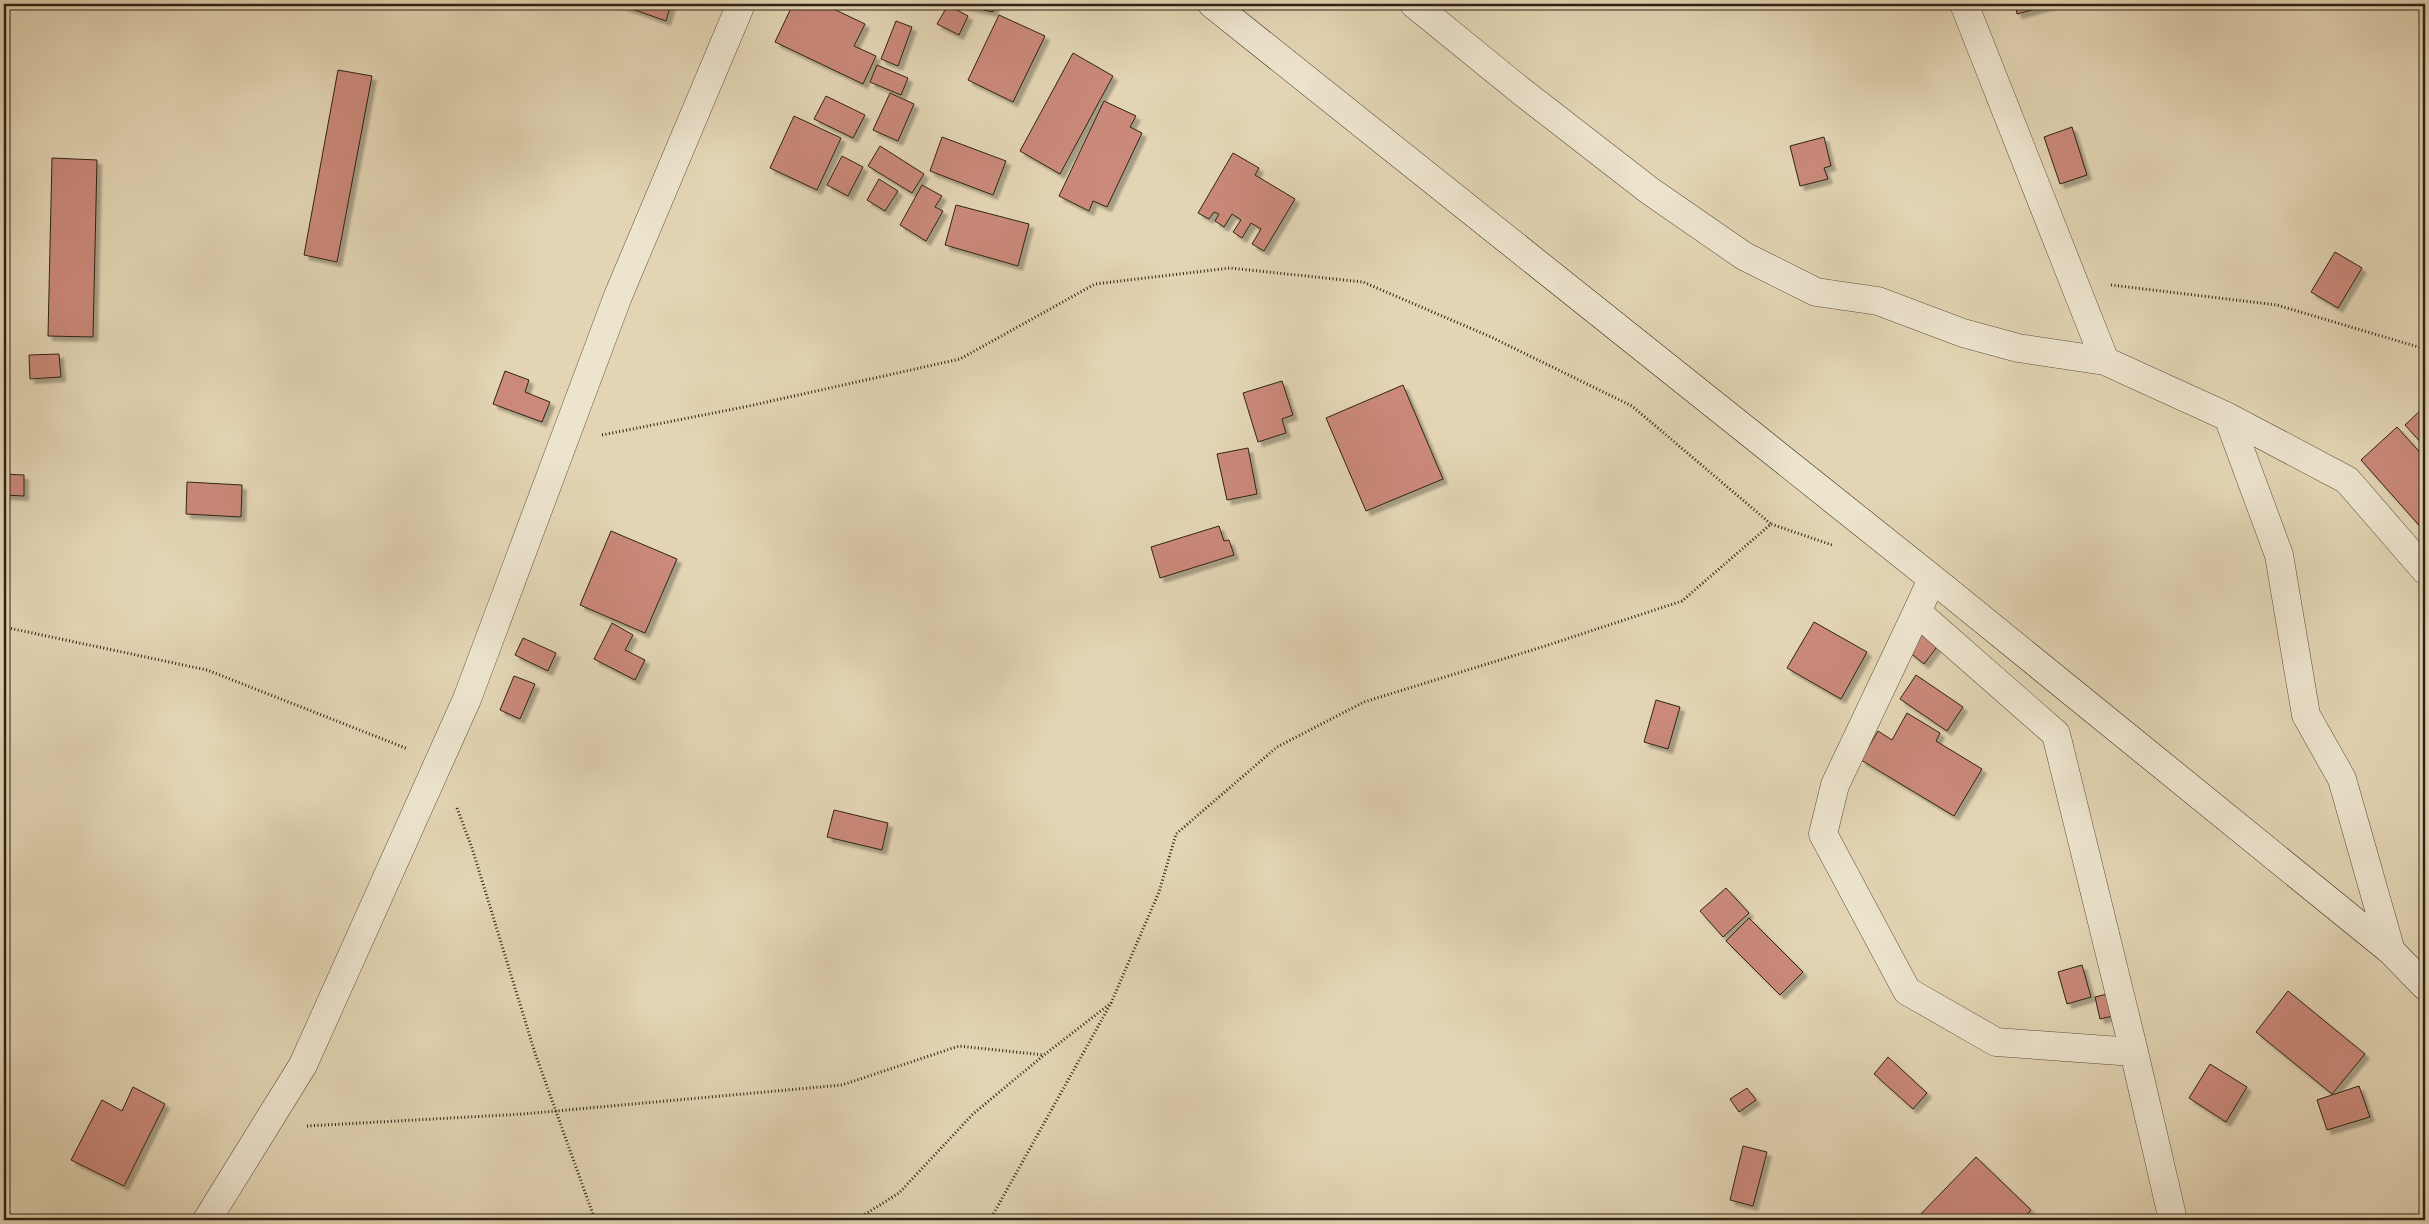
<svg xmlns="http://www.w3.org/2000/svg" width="2429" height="1224" font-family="'EB Garamond',serif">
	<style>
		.building { fill: #ca897a; stroke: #2e2315; filter: url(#shadow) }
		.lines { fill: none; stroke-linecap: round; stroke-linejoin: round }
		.street-casing { stroke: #5b503d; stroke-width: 29 }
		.secondary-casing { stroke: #2e2315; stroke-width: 29 }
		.path { stroke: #2e2315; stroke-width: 3; stroke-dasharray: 1 2.5; stroke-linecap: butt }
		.street { stroke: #ede4ce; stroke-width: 28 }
		.secondary { stroke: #ede4ce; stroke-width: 28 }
	</style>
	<defs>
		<filter id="shadow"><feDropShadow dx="4.5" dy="4.5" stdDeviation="1" flood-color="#0004"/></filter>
	</defs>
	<rect width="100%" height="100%" fill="#e3d5b4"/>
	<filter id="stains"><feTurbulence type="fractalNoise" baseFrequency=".004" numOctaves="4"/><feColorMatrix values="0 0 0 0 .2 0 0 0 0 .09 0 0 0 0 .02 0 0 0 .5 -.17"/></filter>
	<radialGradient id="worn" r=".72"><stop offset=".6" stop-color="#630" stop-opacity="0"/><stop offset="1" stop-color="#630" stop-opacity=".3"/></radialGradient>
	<path class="building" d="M 618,4 L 671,4 L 666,21 Z
		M 793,4 L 823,4 L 865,24 L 854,46 L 876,56 L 863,84 L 775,42 Z
		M 957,4 L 995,4 L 993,12 Z
		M 2015,4 L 2054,4 L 2017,14 Z
		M 948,5 L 968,16 L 959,35 L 937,24 Z
		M 999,15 L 1045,36 L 1013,102 L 968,80 Z
		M 896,21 L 912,27 L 898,66 L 881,59 Z
		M 1073,53 L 1113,76 L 1060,174 L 1020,151 Z
		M 877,65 L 908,78 L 901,95 L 870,82 Z
		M 338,70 L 372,76 L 337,262 L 304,255 Z
		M 890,93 L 914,104 L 898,141 L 873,130 Z
		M 826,96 L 865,115 L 853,138 L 814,119 Z
		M 1104,101 L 1136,116 L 1130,127 L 1142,133 L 1107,207 L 1093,201 L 1089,211 L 1059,196 Z
		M 794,116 L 841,138 L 817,190 L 770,168 Z
		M 2072,127 L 2087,175 L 2060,184 L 2044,137 Z
		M 942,137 L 1006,161 L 993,195 L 930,171 Z
		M 1824,137 L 1831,166 L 1824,168 L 1828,179 L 1800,186 L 1790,146 Z
		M 880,146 L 924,174 L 912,193 L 868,166 Z
		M 1233,153 L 1259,168 L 1255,175 L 1295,199 L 1264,251 L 1252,244 L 1261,229 L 1251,223 L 1242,238 L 1233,232 L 1241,220 L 1232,214 L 1224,227 L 1215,221 L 1219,214 L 1214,212 L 1209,219 L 1198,213 Z
		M 842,156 L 863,167 L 848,196 L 827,185 Z
		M 52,158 L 97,160 L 93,337 L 48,336 Z
		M 879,179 L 898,191 L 885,211 L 867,200 Z
		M 922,185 L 942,196 L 935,207 L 943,211 L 926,241 L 900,225 Z
		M 956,205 L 1029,224 L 1018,266 L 945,245 Z
		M 2335,252 L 2362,268 L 2338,308 L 2311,292 Z
		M 59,354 L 61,377 L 30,379 L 29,355 Z
		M 505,371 L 529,380 L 525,392 L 550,402 L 542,422 L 493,404 Z
		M 1282,381 L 1293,415 L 1282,419 L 1286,433 L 1258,442 L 1243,393 Z
		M 1403,385 L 1443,479 L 1366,511 L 1326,418 Z
		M 2425,406 L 2425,447 L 2405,425 Z
		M 2397,427 L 2425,458 L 2425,532 L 2361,460 Z
		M 1248,448 L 1257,494 L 1227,500 L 1217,454 Z
		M 4,474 L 24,475 L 24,496 L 4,495 Z
		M 187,482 L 242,485 L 241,517 L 186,514 Z
		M 1219,526 L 1224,541 L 1229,540 L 1234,555 L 1160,578 L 1151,547 Z
		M 611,531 L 677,559 L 645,633 L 580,605 Z
		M 1814,622 L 1867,652 L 1841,699 L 1787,668 Z
		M 612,623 L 633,635 L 625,650 L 645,660 L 635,680 L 594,659 Z
		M 1919,627 L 1940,643 L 1924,664 L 1903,647 Z
		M 523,638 L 556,653 L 548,671 L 515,655 Z
		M 1916,675 L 1963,707 L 1947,731 L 1900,699 Z
		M 514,676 L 535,684 L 520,719 L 500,710 Z
		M 1656,700 L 1680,707 L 1668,749 L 1644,742 Z
		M 1907,713 L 1940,733 L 1936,741 L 1982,769 L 1954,816 L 1861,760 L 1878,731 L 1892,740 Z
		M 834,810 L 888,823 L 882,850 L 827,837 Z
		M 1726,888 L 1749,913 L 1723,937 L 1700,911 Z
		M 1749,918 L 1803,972 L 1780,995 L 1726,941 Z
		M 2082,965 L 2091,997 L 2067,1004 L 2058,972 Z
		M 2288,991 L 2365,1054 L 2332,1094 L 2256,1032 Z
		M 2115,992 L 2121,1014 L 2100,1019 L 2095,997 Z
		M 1888,1057 L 1927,1093 L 1913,1109 L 1874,1074 Z
		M 2210,1064 L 2247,1087 L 2226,1122 L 2189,1098 Z
		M 2359,1086 L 2370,1117 L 2327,1130 L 2317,1100 Z
		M 133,1087 L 165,1104 L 124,1186 L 71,1160 L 102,1100 L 122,1111 Z
		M 1747,1088 L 1756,1100 L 1739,1112 L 1730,1099 Z
		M 1743,1146 L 1767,1152 L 1753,1206 L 1730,1200 Z
		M 1976,1157 L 2031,1210 L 2022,1220 L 1915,1220 Z"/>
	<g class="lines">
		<defs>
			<path id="street" d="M 1414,4 L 1521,91 L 1650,191 L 1744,256 L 1816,292 L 1878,301 L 1963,333 L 2018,348 L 2105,361 L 2228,417 L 2347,480 L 2425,570
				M 1964,4 L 2105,361
				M 2228,417 L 2279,555 L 2306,715 L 2342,779 L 2391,951
				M 1932,579 L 1917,612 L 2056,734 L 2134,1052 L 2173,1220
				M 1917,612 L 1835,785 L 1823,834 L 1907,991 L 1996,1042 L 2134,1052
				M 207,1220 L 303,1065 L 467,699 L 618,296 L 741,4"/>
			<path id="secondary" d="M 1212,4 L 1944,588 L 2391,951 L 2425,986"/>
		</defs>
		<use href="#street" class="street-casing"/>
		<use href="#secondary" class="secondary-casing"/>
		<path class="path" d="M 2111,285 L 2277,305 L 2425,349
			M 602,435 L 749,406 L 960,359 L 1095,284 L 1230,268 L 1363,282 L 1491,337 L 1632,406 L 1771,524
			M 4,627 L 207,670 L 408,749
			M 457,808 L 472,848 L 535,1053 L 595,1220
			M 307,1126 L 523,1114 L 842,1085 L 959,1046 L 1044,1055
			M 856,1220 L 899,1193 L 973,1114 L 1044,1055 L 1111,1003 L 1159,892 L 1176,834 L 1277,747 L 1364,702 L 1542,647 L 1682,601 L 1771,524 L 1832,545
			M 990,1220 L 1110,1005"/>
		<use href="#street" class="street"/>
		<use href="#secondary" class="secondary"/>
	</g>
	<rect width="2429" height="1224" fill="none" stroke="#e3d5b4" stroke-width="20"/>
	<rect x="5" y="5" width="2419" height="1214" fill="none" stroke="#2e2315" stroke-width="2.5"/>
	<rect x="10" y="10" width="2409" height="1204" fill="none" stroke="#2e2315"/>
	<rect width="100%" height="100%" filter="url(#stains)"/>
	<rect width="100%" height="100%" fill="url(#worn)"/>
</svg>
